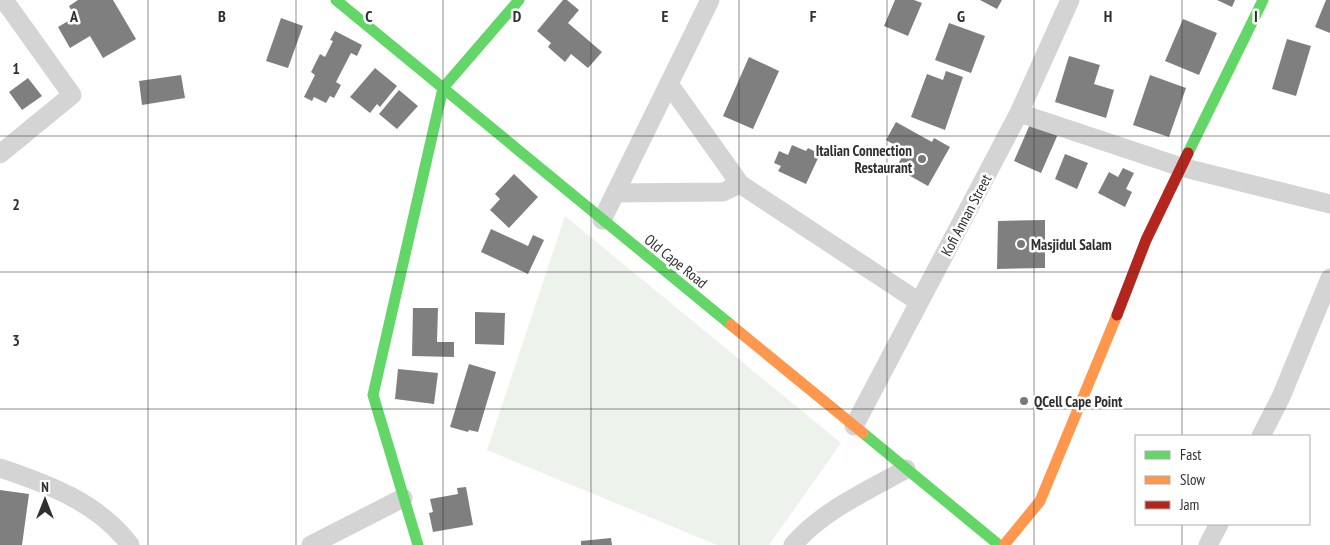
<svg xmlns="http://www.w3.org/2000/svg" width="1330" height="545" font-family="'PT Sans Narrow',sans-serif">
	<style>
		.green { fill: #eef2ec }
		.building { fill: #7f7f7f }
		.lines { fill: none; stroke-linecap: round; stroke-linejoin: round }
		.street { stroke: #d4d4d4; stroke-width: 19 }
		.fast { stroke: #63d668; stroke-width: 11 }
		.slow { stroke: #ff974d; stroke-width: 11 }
		.jam { stroke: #b3261e; stroke-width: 11 }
		.grid { fill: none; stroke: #303030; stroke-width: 1; stroke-opacity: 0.55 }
		.poi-dot { fill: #787878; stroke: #fff; stroke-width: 2 }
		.labels { text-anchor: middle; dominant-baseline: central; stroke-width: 5; stroke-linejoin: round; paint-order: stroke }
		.poi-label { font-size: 15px; font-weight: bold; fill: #303030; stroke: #fff; text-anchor: start }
		.street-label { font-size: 15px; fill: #303030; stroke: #fff }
		.grid-label { font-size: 16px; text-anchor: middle; font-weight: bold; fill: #303030; stroke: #fff; stroke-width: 5; stroke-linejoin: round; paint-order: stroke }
	</style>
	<rect width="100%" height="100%" fill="#fff"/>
	<path class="green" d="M 565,216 L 841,443 L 769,545 L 717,545 L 487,450 Z"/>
	<path class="building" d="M 78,0 L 113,0 L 136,39 L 103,58 L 90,36 L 70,48 L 58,27 L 75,17 L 69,6 Z
		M 563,0 L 567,0 L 579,10 L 568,23 L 602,52 L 588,68 L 571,54 L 565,62 L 548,47 L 551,43 L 537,31 Z
		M 895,0 L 914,0 L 922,3 L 908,36 L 884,26 Z
		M 980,0 L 1002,0 L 997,9 Z
		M 1217,0 L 1235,0 L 1232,7 Z
		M 1326,0 L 1330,0 L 1330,33 L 1315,27 Z
		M 281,18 L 303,26 L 288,68 L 266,61 Z
		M 1183,19 L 1217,33 L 1199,75 L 1165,61 Z
		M 949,23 L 985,36 L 971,73 L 935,60 Z
		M 335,31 L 362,45 L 357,56 L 351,53 L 336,82 L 341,85 L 334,98 L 330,96 L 326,103 L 314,97 L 312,101 L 304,97 L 315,75 L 311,72 L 320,54 L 325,57 L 333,41 L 330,40 Z
		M 1287,39 L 1311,46 L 1296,96 L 1272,89 Z
		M 1069,56 L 1100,65 L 1094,84 L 1114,90 L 1106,118 L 1055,102 Z
		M 749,57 L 779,71 L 753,129 L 723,116 Z
		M 375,68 L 397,86 L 380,107 L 377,104 L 370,113 L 350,97 Z
		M 946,71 L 963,77 L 945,130 L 911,117 L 927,74 L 943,80 Z
		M 181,75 L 185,98 L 142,105 L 139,81 Z
		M 1150,75 L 1186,88 L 1169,137 L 1133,125 Z
		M 28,78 L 42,96 L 22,110 L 9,92 Z
		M 399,90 L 418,106 L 397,129 L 379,114 Z
		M 896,122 L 932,142 L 934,138 L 950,147 L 928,186 L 896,168 L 905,151 L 886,140 Z
		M 1031,122 L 1058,134 L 1041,173 L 1014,161 Z
		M 792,145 L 806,151 L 808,148 L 820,154 L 806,184 L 778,171 L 781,166 L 774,163 L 779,151 L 788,155 Z
		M 1065,154 L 1088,163 L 1077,189 L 1055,179 Z
		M 1123,168 L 1134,173 L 1126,189 L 1132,192 L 1125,207 L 1098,193 L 1109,172 L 1118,177 Z
		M 514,174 L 538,197 L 509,228 L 490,210 L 500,199 L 495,194 Z
		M 1045,220 L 1045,268 L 997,269 L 998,221 Z
		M 491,229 L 528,246 L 533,235 L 544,240 L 528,274 L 481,252 Z
		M 413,308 L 438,308 L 437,342 L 454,342 L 454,357 L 412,356 Z
		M 475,312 L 505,313 L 504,345 L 475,344 Z
		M 469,364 L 496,372 L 478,432 L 469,430 L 468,432 L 450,427 Z
		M 398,369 L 438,373 L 434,404 L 395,399 Z
		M 466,487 L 473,525 L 433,532 L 429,513 L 433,512 L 430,499 L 458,494 L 457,488 Z
		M 0,490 L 29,494 L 22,545 L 0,545 Z
		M 611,538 L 612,545 L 581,545 L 581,541 Z"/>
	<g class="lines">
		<path class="street" d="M 669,84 L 740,184
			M 1019,113 L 1181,167 L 1330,204
			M 0,154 L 72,95 L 4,0
			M 615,193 L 723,192 L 740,184 L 919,302
			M 602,220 L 710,0
			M 854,426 L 1019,113 L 1070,0
			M 1261,436 L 1281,397 L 1330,278
			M 0,468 C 48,484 99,503 130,545
			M 311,545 L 403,498
			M 793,545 C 823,510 866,492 906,469
			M 1208,545 L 1219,524"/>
		<path class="fast" d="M 336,0 L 731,325
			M 1188,153 L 1263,0
			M 863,433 L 999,545
			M 418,545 L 373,395 L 443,88 L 519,0"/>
		<path class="slow" d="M 731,325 L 863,433
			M 1004,545 L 1040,501 L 1117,315"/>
		<path class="jam" d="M 1117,315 L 1146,240 L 1188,153"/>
	</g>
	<path class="grid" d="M 148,0 L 148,545M 296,0 L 296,545M 443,0 L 443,545M 591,0 L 591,545M 739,0 L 739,545M 887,0 L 887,545M 1034,0 L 1034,545M 1182,0 L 1182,436M 0,136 L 1330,136M 0,272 L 1330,272M 0,409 L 1330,409M 1182,524 L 1182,545"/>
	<g class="poi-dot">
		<circle cx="922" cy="159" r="5"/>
		<circle cx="1021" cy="244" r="5"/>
		<circle cx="1024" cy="401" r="5"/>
	</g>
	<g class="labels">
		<g class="poi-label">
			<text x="912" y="150" text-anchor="end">Italian Connection<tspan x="912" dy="17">Restaurant</tspan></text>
			<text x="1031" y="244">Masjidul Salam</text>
			<text x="1034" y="401">QCell Cape Point</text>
		</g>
		<g class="street-label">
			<text transform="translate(966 215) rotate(-62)">Kofi Annan Street</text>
			<text transform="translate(676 261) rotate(39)">Old Cape Road</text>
		</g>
	</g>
	<g class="grid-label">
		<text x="74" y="22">A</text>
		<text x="222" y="22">B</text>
		<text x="369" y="22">C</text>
		<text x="517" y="22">D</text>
		<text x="665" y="22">E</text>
		<text x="813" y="22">F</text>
		<text x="961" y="22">G</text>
		<text x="1108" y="22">H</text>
		<text x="1256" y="22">I</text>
		<text x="16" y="74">1</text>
		<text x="16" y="210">2</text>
		<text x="16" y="346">3</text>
	</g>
	<rect x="1135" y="435" width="175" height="90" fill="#ffffff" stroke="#acacac"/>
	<rect x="1145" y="451" width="25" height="8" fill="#63d668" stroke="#acacac"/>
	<text x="1180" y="460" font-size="15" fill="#303030">Fast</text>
	<rect x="1145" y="476" width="25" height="8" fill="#ff974d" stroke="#acacac"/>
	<text x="1180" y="485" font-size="15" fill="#303030">Slow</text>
	<rect x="1145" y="501" width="25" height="8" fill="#b3261e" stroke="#acacac"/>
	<text x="1180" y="510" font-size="15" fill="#303030">Jam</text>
	<g transform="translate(45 500)" stroke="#ffffff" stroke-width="4" paint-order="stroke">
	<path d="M0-4L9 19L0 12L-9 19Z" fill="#303030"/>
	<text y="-8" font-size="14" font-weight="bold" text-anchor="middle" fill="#303030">N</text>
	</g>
</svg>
